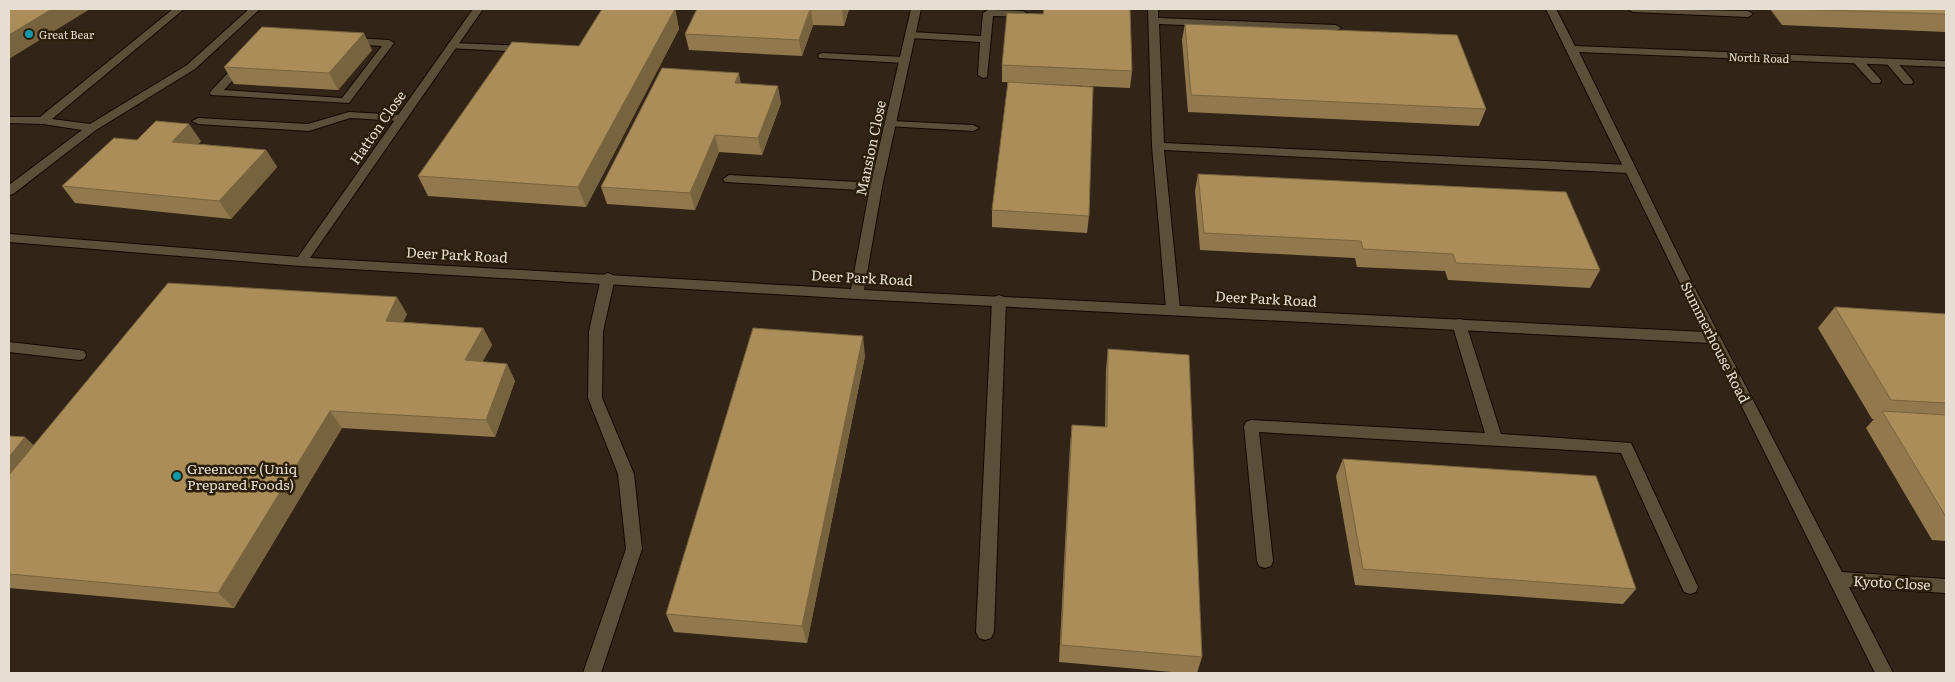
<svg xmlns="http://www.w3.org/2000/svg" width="1955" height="682" font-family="Literata,serif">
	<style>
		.industrial { fill: #322518 }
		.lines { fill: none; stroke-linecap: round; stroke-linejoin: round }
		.service-casing { stroke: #120800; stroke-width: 2 }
		.minor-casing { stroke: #120800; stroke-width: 2 }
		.service { fill: #5c4f3a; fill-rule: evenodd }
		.minor { fill: #5c4f3a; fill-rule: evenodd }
		.wall { fill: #92794d }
		.shaded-wall { fill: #77633e }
		.building { fill: #aa8d59; stroke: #77633e }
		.culture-dot { fill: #0f9aa8; stroke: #2a1f0a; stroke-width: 2 }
		.labels { text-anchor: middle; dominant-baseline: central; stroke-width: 5; stroke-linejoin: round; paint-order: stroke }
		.far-poi-label { font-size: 11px; fill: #e5ded1; stroke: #2a1f0a; text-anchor: start }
		.far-street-label { font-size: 11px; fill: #e5ded1; stroke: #2a1f0a }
		.street-label { font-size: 14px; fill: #e5ded1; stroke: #2a1f0a }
		.poi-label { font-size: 14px; fill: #e5ded1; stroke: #2a1f0a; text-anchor: start }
	</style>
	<rect width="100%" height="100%" fill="#2a1f0a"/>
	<path class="industrial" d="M 9,9 L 1946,9 L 1946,673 L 9,673 Z"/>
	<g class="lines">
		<defs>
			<path id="service" d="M 173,9 L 184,9 L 52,119 L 90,124 L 187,65 L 249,9 L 260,9 L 195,69 L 96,130 L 13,194 L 9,195 L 9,185 L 82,130 L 43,124 L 9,123 L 9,117 L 40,117 Z
				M 1148,9 L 1158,9 L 1158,18 L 1336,25 L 1341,28 L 1336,31 L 1159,24 L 1164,143 L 1629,165 L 1635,169 L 1629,173 L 1164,150 L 1180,309 L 1178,312 L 1168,312 L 1166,309 L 1152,146 Z
				M 1628,9 L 1748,11 L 1753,14 L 1748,17 L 1633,12 Z
				M 988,10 L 1023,11 L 1028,14 L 1023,17 L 993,16 L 987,77 L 983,78 L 978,75 L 980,42 L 911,38 L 906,35 L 911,32 L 981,36 L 983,13 Z
				M 268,33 L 389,40 L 394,43 L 349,103 L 211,95 L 210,93 L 211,91 L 264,34 ZM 271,39 L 382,46 L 342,98 L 224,90 Z
				M 452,43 L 526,46 L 531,49 L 526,52 L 448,48 L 447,46 L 448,44 Z
				M 823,53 L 904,57 L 909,60 L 904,63 L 819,58 L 818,56 L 819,54 Z
				M 1858,58 L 1862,59 L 1880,79 L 1881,81 L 1880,83 L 1872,83 L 1854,63 L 1853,61 L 1854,59 Z
				M 1891,59 L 1895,60 L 1912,80 L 1913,82 L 1912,84 L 1904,84 L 1887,64 L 1886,62 Z
				M 349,112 L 401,115 L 407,118 L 401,121 L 350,118 L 309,131 L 198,124 L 192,121 L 198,118 L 308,124 Z
				M 891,121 L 973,125 L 979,128 L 973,131 L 887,126 L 885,124 Z
				M 729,175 L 876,183 L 882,187 L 876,191 L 725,182 L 723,179 Z
				M 608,273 L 613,275 L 615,278 L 603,331 L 602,398 L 634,474 L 642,549 L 601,673 L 583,673 L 626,549 L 618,474 L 588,398 L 589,331 L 601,278 L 603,275 Z
				M 999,295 L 1004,297 L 1006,300 L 994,632 L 991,638 L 985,640 L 979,638 L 976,632 L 992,300 L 994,297 Z
				M 1459,319 L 1464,320 L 1466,324 L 1501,434 L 1631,443 L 1698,587 L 1696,592 L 1690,594 L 1684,592 L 1621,453 L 1259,432 L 1273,561 L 1271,566 L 1265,568 L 1259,566 L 1257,561 L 1244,426 L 1246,422 L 1251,420 L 1485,433 L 1452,324 L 1454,320 Z
				M 9,342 L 79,350 L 84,351 L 86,355 L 84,359 L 79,360 L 9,352 Z"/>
			<path id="minor" d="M 473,9 L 483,9 L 310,258 L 851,289 L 870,187 L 911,9 L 921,9 L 882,187 L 864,290 L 1704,332 L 1546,9 L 1556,9 L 1575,46 L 1946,61 L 1946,67 L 1579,52 L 1685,269 L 1842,572 L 1946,579 L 1946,593 L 1849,587 L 1893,673 L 1875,673 L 1710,343 L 857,299 L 301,266 L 9,242 L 9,234 L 298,257 Z"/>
		</defs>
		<use href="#service" class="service-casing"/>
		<use href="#minor" class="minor-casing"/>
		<use href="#service" class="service"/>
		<use href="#minor" class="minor"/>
	</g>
	<path class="wall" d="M 675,9 L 679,29 L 586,207 L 428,196 L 418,176 L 579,46 Z
		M 697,9 L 849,9 L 844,26 L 813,25 L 802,56 L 689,50 L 685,34 Z
		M 1770,9 L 1946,9 L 1946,32 L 1782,25 Z
		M 1185,24 L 1486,109 L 1479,126 L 1188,112 L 1182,40 Z
		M 372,50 L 338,90 L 234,84 L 224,67 Z
		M 1002,65 L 1132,71 L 1130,88 L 1019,83 L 1089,216 L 1087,233 L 992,227 L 992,210 L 1008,82 L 1002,82 Z
		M 741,84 L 781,103 L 762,155 L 719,152 L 695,210 L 607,204 L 601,187 Z
		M 137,140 L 201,141 L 198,144 L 266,150 L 277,167 L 231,219 L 75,203 L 62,186 Z
		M 1198,174 L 1600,270 L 1590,288 L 1448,280 L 1445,271 L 1357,267 L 1355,258 L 1200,250 L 1195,191 Z
		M 1835,307 L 1946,314 L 1946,541 L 1932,540 L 1866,428 L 1874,419 L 1872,419 L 1818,328 Z
		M 407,314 L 403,322 L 483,328 L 492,345 L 482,362 L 507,364 L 515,381 L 495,437 L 342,428 L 234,608 L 9,588 L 9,436 L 33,445 Z
		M 1108,349 L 1202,657 L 1197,673 L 1183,673 L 1059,662 L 1070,445 L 1072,425 L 1105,427 L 1106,369 Z
		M 865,356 L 807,643 L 674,632 L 666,614 Z
		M 1343,459 L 1636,589 L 1623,604 L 1355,585 L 1336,476 Z"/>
	<path class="shaded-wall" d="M 52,9 L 90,9 L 9,59 L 9,35 Z
		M 675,9 L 679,29 L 586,207 L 578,187 Z
		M 811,9 L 813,25 L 802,56 L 799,40 Z
		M 842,9 L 849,9 L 844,26 Z
		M 364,33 L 372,50 L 338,90 L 329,73 Z
		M 739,73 L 742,90 L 735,83 Z
		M 778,86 L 781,103 L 762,155 L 758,138 Z
		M 189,124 L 201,141 L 184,159 L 172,142 Z
		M 715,135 L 719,152 L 695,210 L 690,193 Z
		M 266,150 L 277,167 L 231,219 L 219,201 Z
		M 397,297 L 407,314 L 396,338 L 386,321 Z
		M 483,328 L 492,345 L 474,377 L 465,360 Z
		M 863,336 L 865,356 L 807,643 L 802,626 Z
		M 507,364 L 515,381 L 495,437 L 486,420 Z
		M 330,411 L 342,428 L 234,608 L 218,593 Z
		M 25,437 L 43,454 L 9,496 L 9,457 Z"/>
	<path class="building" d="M 9,9 L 52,9 L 9,35 Z
		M 602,9 L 675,9 L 578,187 L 418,176 L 512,42 L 579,46 Z
		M 697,9 L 810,9 L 799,40 L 685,34 Z
		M 1044,9 L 1130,9 L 1132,71 L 1002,65 L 1007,13 L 1043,14 Z
		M 1793,9 L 1946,9 L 1946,14 Z
		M 1185,24 L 1457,35 L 1486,109 L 1191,95 Z
		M 262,27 L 364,33 L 329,73 L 224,67 Z
		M 662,68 L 739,73 L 735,83 L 778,86 L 758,138 L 715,135 L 690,193 L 601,187 Z
		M 1008,82 L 1093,87 L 1089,216 L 992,210 Z
		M 156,121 L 189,124 L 172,142 L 266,150 L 219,201 L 62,186 L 114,138 L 137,140 Z
		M 1198,174 L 1566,192 L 1600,270 L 1456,263 L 1453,254 L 1363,249 L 1361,241 L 1204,233 Z
		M 168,283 L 397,297 L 386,321 L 483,328 L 465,360 L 507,364 L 486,420 L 330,411 L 218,593 L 9,574 L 9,475 Z
		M 1835,307 L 1946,314 L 1946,403 L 1891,400 Z
		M 753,328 L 863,336 L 802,626 L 666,614 Z
		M 1108,349 L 1189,355 L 1202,657 L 1061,645 L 1072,425 L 1107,427 Z
		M 1882,411 L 1946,415 L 1946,517 Z
		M 9,436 L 25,437 L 9,457 Z
		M 1343,459 L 1596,476 L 1636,589 L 1363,569 Z"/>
	<g class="culture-dot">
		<circle cx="29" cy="34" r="5"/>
		<circle cx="177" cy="476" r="5"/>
	</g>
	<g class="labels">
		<g class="far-poi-label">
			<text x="39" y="34">Great Bear</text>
		</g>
		<g class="far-street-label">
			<text transform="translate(1759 57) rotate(2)">North Road</text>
		</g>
		<g class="street-label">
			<text transform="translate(377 127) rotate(-55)">Hatton Close</text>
			<text transform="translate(870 148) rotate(-78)">Mansion Close</text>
			<text transform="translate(457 254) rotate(3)">Deer Park Road</text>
			<text transform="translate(862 277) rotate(3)">Deer Park Road</text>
			<text transform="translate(1266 298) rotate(3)">Deer Park Road</text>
			<text transform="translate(1716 342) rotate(63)">Summerhouse Road</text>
			<text transform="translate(1892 582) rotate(3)">Kyoto Close</text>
		</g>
		<g class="poi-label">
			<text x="187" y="468">Greencore (Uniq<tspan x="187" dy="16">Prepared Foods)</tspan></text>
		</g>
	</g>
	<rect width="1955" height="682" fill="none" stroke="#e5ded1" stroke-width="20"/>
</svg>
